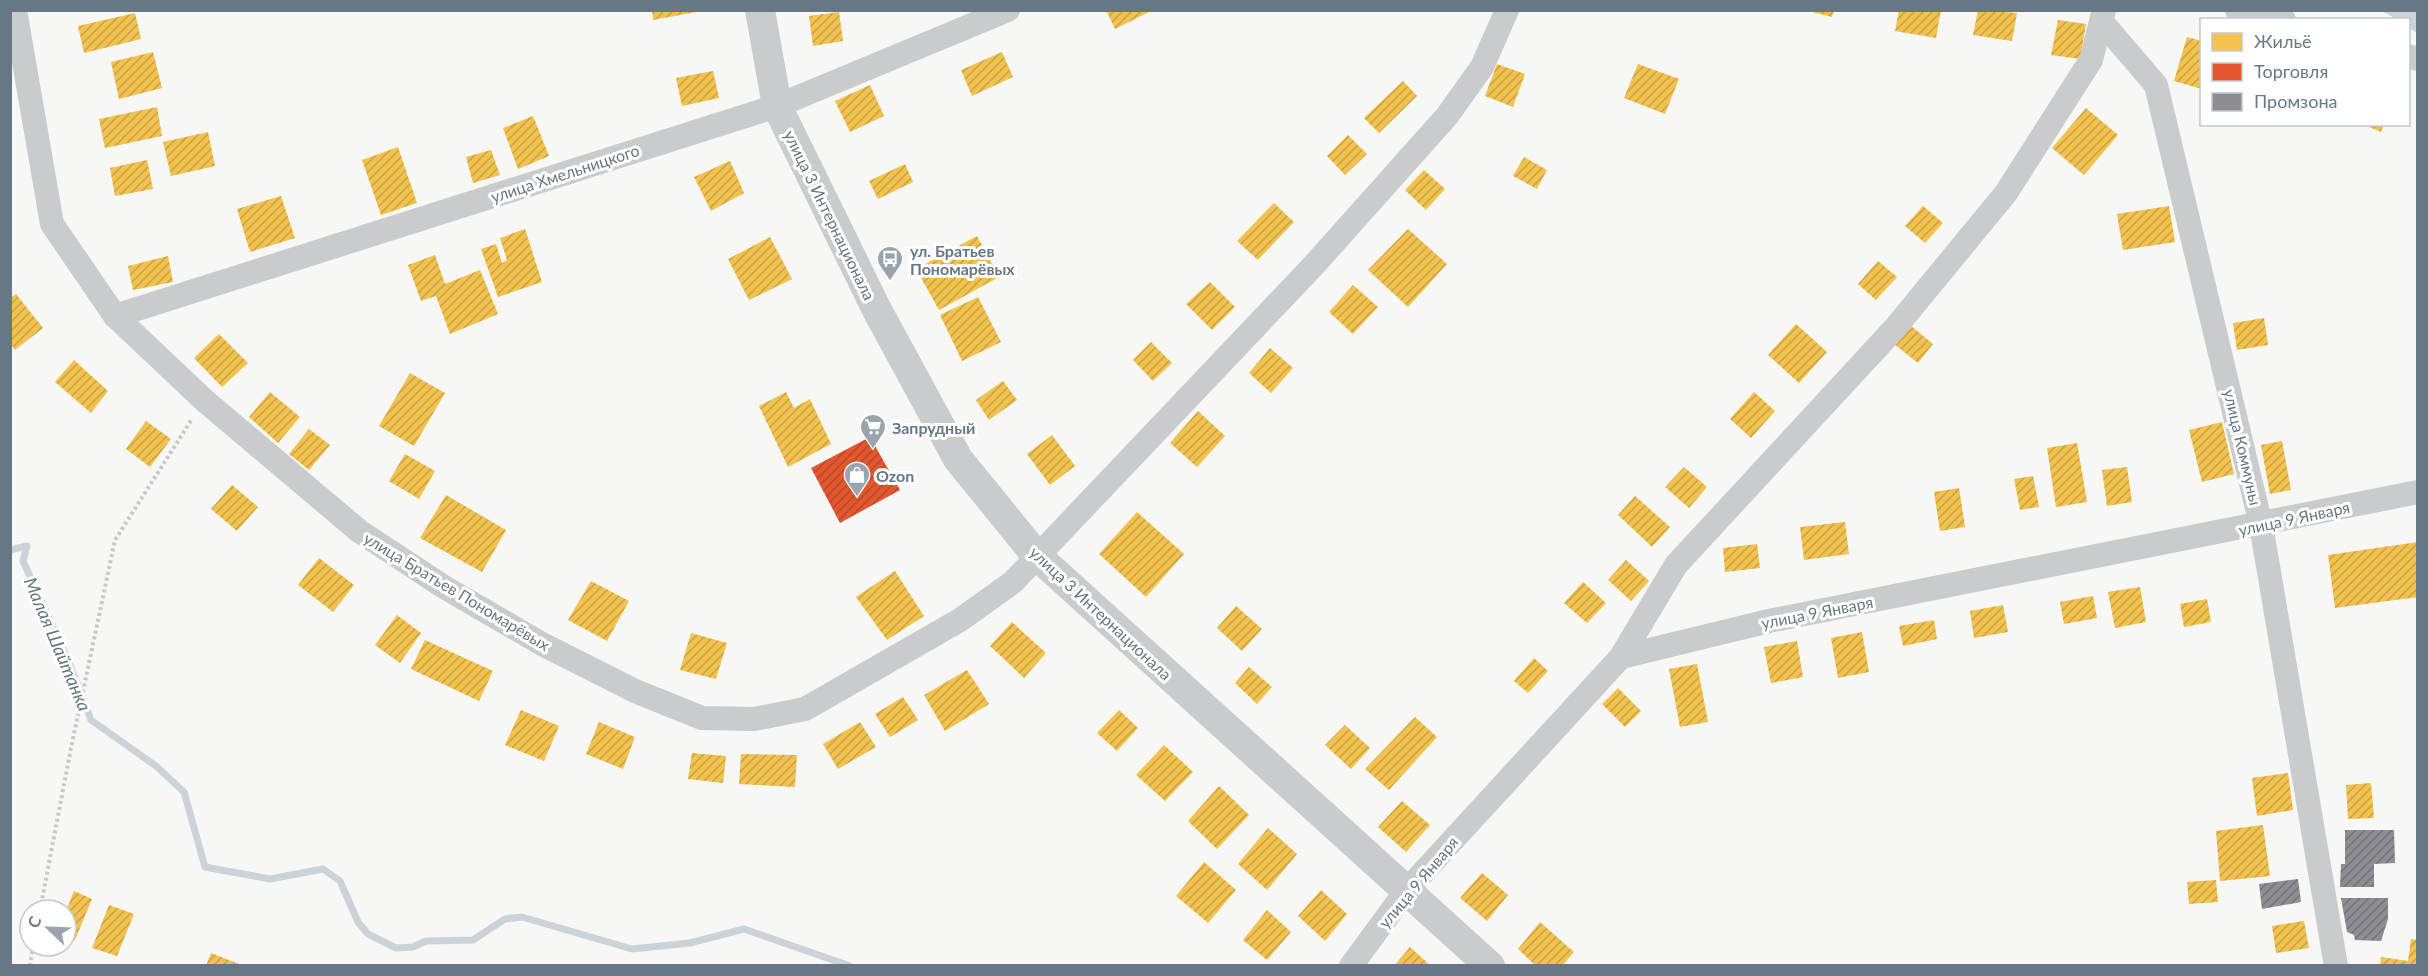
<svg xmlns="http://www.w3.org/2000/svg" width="2428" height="976" font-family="Lato,sans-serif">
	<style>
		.water { fill: #ccd3d6 }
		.homes { fill: url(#homes-hatch) }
		.shops { fill: url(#shops-hatch) }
		.industry { fill: url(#industry-hatch) }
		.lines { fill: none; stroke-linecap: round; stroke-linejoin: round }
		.stream { stroke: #ccd3d6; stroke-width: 7 }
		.path { stroke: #c7c8c9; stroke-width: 4; stroke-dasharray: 3 3; stroke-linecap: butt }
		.minor { stroke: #c9cbcc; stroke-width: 24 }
		.tertiary { stroke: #c9cbcc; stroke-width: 30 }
		.labels { text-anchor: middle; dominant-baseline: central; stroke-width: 6; stroke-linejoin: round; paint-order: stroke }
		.street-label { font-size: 16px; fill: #677785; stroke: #fff }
		.poi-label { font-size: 16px; font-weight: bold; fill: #677785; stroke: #fff; text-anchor: start }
		.water-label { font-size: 18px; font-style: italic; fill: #637781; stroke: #fff }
	</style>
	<defs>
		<pattern id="homes-hatch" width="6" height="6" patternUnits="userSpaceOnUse" patternTransform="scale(1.5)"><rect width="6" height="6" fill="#f2c14e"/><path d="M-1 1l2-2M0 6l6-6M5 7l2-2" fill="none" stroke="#c8a246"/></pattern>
		<pattern id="shops-hatch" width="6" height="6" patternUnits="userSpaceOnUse" patternTransform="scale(1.5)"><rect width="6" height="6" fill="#e4572e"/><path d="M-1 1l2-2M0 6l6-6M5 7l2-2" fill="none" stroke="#b34a2c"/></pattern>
		<pattern id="industry-hatch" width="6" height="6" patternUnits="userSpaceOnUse" patternTransform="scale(1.5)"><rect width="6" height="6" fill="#8d8d92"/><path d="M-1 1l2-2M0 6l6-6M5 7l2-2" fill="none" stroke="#727378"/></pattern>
	</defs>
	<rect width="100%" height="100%" fill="#f7f7f6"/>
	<path class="water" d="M 2382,11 L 2417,11 L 2417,33 L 2409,28 L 2408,20 L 2396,19 Z"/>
	<path class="homes" d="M 652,10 L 696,10 L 696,12 L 653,20 Z
		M 1106,10 L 1153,10 L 1115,29 Z
		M 1805,10 L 1834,10 L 1832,17 Z
		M 1899,10 L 1941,10 L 1936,38 L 1895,31 Z
		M 1978,10 L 2017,13 L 2012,41 L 1973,35 Z
		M 839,12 L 843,41 L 813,46 L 809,16 Z
		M 135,13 L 141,39 L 84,53 L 78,26 Z
		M 2058,20 L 2086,24 L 2080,59 L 2051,55 Z
		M 2187,37 L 2202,41 L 2202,89 L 2174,81 Z
		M 153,52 L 162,88 L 119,99 L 111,62 Z
		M 1002,52 L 1013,77 L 972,96 L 961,70 Z
		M 1497,64 L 1525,74 L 1513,107 L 1485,96 Z
		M 1638,64 L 1679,79 L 1665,114 L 1624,98 Z
		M 713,71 L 719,98 L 682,106 L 676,78 Z
		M 1403,81 L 1417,96 L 1379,133 L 1364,118 Z
		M 870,85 L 884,116 L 850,132 L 835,101 Z
		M 157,107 L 162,136 L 105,148 L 99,119 Z
		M 2086,108 L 2118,135 L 2084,175 L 2052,148 Z
		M 533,116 L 549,156 L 518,169 L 503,128 Z
		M 2362,124 L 2384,124 L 2381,132 Z
		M 208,132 L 215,166 L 171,176 L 163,142 Z
		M 1348,135 L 1367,154 L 1345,175 L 1327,156 Z
		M 398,147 L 417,203 L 381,215 L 362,160 Z
		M 491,150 L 500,175 L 473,183 L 466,157 Z
		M 1524,157 L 1547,170 L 1537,189 L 1513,176 Z
		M 147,160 L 153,189 L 115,196 L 110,168 Z
		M 730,161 L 744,193 L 711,211 L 694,177 Z
		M 905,164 L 913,182 L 878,199 L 869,181 Z
		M 1424,170 L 1445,189 L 1426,210 L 1405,190 Z
		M 281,196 L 295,238 L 250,252 L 237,209 Z
		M 1274,203 L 1294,222 L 1258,260 L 1237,241 Z
		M 1923,206 L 1943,223 L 1925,243 L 1905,226 Z
		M 2169,206 L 2175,242 L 2123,250 L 2117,214 Z
		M 525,229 L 542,282 L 498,297 L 481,249 L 496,244 L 502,263 L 507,260 L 500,238 Z
		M 1408,229 L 1447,264 L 1408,307 L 1368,270 Z
		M 977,236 L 999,277 L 939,310 L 916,269 Z
		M 770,237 L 792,279 L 749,300 L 728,259 Z
		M 435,255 L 445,284 L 480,270 L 498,314 L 450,334 L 436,296 L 421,301 L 408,265 Z
		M 168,256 L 173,282 L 133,290 L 128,266 Z
		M 1878,261 L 1897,277 L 1876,300 L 1858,284 Z
		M 1210,282 L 1235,307 L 1212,330 L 1186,304 Z
		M 1353,285 L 1378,307 L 1353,334 L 1329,312 Z
		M 16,294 L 43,328 L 15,350 L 10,343 L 10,298 Z
		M 978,297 L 1001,342 L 962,361 L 940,315 Z
		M 2264,318 L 2268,345 L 2237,350 L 2233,323 Z
		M 1796,324 L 1827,352 L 1799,383 L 1768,355 Z
		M 1910,325 L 1933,344 L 1918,363 L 1894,344 Z
		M 219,334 L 248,363 L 222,387 L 194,358 Z
		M 1151,342 L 1172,363 L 1153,381 L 1133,360 Z
		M 1270,348 L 1293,368 L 1271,393 L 1249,373 Z
		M 74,360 L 108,391 L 91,413 L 55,382 Z
		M 410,373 L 445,393 L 414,446 L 379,426 Z
		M 1003,381 L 1017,400 L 989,420 L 976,400 Z
		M 270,392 L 300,417 L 278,443 L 249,417 Z
		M 786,392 L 794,408 L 810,399 L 831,444 L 788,467 L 759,406 Z
		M 1754,392 L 1775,411 L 1751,438 L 1730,419 Z
		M 1198,411 L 1225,436 L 1197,467 L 1170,443 Z
		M 146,421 L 171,439 L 150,467 L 126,449 Z
		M 2222,422 L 2234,474 L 2202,482 L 2189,430 Z
		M 309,429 L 330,445 L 309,470 L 289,454 Z
		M 1052,435 L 1075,466 L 1050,485 L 1027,454 Z
		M 2282,441 L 2291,490 L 2270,494 L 2261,445 Z
		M 2077,443 L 2087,502 L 2056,507 L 2047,448 Z
		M 405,454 L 435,471 L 419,499 L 389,481 Z
		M 1684,467 L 1707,487 L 1689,508 L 1665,487 Z
		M 2127,467 L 2132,502 L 2107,506 L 2102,470 Z
		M 2033,476 L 2039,507 L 2020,510 L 2014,479 Z
		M 232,485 L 258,507 L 237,531 L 211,509 Z
		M 1959,488 L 1965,527 L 1940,531 L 1934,492 Z
		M 446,495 L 506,530 L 482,572 L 420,538 Z
		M 1635,496 L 1670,527 L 1652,547 L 1618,515 Z
		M 1137,512 L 1184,554 L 1146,597 L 1099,554 Z
		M 1845,522 L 1849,554 L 1804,560 L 1800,527 Z
		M 2418,542 L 2418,597 L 2335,608 L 2328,555 Z
		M 1757,544 L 1760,568 L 1725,572 L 1723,548 Z
		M 319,558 L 354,585 L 333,612 L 298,585 Z
		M 1626,560 L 1649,581 L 1631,601 L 1608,580 Z
		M 895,571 L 924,616 L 887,640 L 856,597 Z
		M 591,581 L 629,601 L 607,641 L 568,620 Z
		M 1583,582 L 1606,603 L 1587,623 L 1564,603 Z
		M 2140,587 L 2146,622 L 2115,628 L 2108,592 Z
		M 2093,596 L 2097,618 L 2064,624 L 2060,602 Z
		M 2207,599 L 2211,622 L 2184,627 L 2180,604 Z
		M 2003,605 L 2008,632 L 1974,638 L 1970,611 Z
		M 1236,606 L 1262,629 L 1242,651 L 1217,628 Z
		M 397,615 L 421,633 L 400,663 L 375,645 Z
		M 1934,620 L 1937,639 L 1903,646 L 1899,626 Z
		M 1012,622 L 1046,653 L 1024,678 L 990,646 Z
		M 1862,632 L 1869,672 L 1838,678 L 1831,638 Z
		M 691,633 L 727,643 L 716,679 L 680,670 Z
		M 425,640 L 493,671 L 479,701 L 411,669 Z
		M 1797,641 L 1803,677 L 1771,683 L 1764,647 Z
		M 1534,658 L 1548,671 L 1528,693 L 1514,681 Z
		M 1697,664 L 1708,722 L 1680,727 L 1669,669 Z
		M 1249,667 L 1272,687 L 1257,704 L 1235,683 Z
		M 967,670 L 989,704 L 945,731 L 924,695 Z
		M 1618,688 L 1641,711 L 1625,727 L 1602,704 Z
		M 903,697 L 918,720 L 890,737 L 875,714 Z
		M 521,710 L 559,726 L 544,761 L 505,745 Z
		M 1119,710 L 1138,728 L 1117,751 L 1097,733 Z
		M 1415,717 L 1437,737 L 1389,790 L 1365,769 Z
		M 599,722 L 635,737 L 623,769 L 586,754 Z
		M 860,722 L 876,747 L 838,769 L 823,744 Z
		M 1345,725 L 1370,748 L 1351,769 L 1325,745 Z
		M 1164,745 L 1193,772 L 1165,801 L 1136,775 Z
		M 692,753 L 726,756 L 723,783 L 688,779 Z
		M 741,754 L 797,755 L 795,787 L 739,784 Z
		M 2288,773 L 2293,810 L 2257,816 L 2252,778 Z
		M 2371,783 L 2374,818 L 2348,819 L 2346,785 Z
		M 1219,786 L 1249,815 L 1217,849 L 1188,821 Z
		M 1402,801 L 1430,825 L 1406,852 L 1378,827 Z
		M 2263,825 L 2270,876 L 2220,881 L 2216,831 Z
		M 1268,828 L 1297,854 L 1267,890 L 1238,864 Z
		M 1204,862 L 1236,890 L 1208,923 L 1176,896 Z
		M 1482,873 L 1508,895 L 1487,921 L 1460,898 Z
		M 2216,880 L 2218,902 L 2189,904 L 2187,882 Z
		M 1321,890 L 1347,914 L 1325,941 L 1298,916 Z
		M 74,891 L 92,899 L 75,940 L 66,936 L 66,911 Z
		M 109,905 L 134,914 L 117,956 L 92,948 Z
		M 1267,910 L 1291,932 L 1267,960 L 1243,940 Z
		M 2304,921 L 2309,948 L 2276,953 L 2272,926 Z
		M 1540,922 L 1574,952 L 1562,966 L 1536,966 L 1518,949 Z
		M 2411,939 L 2418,940 L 2418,966 L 2380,966 L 2381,957 L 2408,961 Z
		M 1410,947 L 1431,966 L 1394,966 Z
		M 211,953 L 242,965 L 242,966 L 206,966 Z"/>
	<path class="shops" d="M 870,437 L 900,490 L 840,523 L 811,468 Z"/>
	<path class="industry" d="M 2345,830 L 2394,830 L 2395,863 L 2374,864 L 2374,887 L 2340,887 L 2341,864 L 2345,864 Z
		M 2298,879 L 2301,902 L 2262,909 L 2259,884 Z
		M 2341,898 L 2388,898 L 2388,919 L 2381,941 L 2355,940 L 2354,935 L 2347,932 Z"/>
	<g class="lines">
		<path class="stream" d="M 10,550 L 27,546 L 23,561 L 68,660 L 91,720 L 156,766 L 184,792 L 205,867 L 270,879 L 323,869 L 340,881 L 358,922 L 368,934 L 396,948 L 413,947 L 426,941 L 473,940 L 505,919 L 522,917 L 632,949 L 690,943 L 744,929 L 850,966"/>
		<path class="path" d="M 40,910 L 71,748 L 115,540 L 192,419
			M 30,966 L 33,946"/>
		<path class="minor" d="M 15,10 L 52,224 L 115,316 L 204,400 L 359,531 L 444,587 L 542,644 L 635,691 L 702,718 L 754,719 L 805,709 L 960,620 L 1013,582 L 1314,265 L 1447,116 L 1482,67 L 1507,10
			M 2237,10 L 2284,20
			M 2102,22 L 2156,85 L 2261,525 L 2336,966
			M 2408,56 L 2418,59
			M 115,316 L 777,106 L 1008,10
			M 1621,657 L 1676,565 L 1895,328 L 2006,193 L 2091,60 L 2104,10
			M 1351,966 L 1406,891 L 1621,657 L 1769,621 L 2418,492"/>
		<path class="tertiary" d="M 760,10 L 777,106 L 877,310 L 958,459 L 1036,555 L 1490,966"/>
	</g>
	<defs>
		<symbol id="bus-pin" viewBox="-11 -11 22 30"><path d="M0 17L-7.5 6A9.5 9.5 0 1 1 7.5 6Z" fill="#99a4ad" stroke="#fff"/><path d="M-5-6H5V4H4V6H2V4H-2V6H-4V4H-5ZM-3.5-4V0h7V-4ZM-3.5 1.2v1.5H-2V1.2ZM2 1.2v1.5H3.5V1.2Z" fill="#fff"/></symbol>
		<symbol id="supermarket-pin" viewBox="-11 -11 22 30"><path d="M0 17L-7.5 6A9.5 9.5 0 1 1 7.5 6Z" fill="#99a4ad" stroke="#fff"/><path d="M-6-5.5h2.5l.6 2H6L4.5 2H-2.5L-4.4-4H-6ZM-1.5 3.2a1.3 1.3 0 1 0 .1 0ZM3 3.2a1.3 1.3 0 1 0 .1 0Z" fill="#fff"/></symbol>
		<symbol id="shop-pin" viewBox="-11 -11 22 30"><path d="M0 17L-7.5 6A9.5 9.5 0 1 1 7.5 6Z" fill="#99a4ad" stroke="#fff"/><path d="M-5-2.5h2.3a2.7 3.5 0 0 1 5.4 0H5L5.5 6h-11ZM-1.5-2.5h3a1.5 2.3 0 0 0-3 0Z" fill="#fff"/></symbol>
	</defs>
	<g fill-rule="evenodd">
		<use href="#bus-pin" x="875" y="244" width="30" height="40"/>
		<use href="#supermarket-pin" x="858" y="412" width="30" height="40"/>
		<use href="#shop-pin" x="842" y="460" width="30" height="40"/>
	</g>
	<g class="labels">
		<g class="street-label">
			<text transform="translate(565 173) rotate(-18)">улица Хмельницкого</text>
			<text transform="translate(830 215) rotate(64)">улица 3 Интернационала</text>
			<text transform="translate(2243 447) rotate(77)">улица Коммуны</text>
			<text transform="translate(2294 518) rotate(-12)">улица 9 Января</text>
			<text transform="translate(457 591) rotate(31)">улица Братьев Пономарёвых</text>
			<text transform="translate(1817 612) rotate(-11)">улица 9 Января</text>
			<text transform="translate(1101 613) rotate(43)">улица 3 Интернационала</text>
			<text transform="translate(1418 882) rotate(-50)">улица 9 Января</text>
		</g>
		<g class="poi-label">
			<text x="910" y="250">ул. Братьев<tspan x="910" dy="18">Пономарёвых</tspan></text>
			<text x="892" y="427">Запрудный</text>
			<text x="876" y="475">Ozon</text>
		</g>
		<g class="water-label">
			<text transform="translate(58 644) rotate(67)">Малая Шайтанка</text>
		</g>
	</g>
	<rect width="2428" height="976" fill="none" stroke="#677785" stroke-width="24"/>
	<rect x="2200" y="18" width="210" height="108" fill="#ffffff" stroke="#c2c9ce" stroke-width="1.5"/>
	<rect x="2212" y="33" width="30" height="18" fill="#f2c14e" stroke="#c2c9ce" stroke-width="1.5"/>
	<text x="2254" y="48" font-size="18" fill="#677785">Жильё</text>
	<rect x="2212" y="63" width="30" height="18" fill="#e4572e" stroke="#c2c9ce" stroke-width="1.5"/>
	<text x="2254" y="78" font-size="18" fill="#677785">Торговля</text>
	<rect x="2212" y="93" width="30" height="18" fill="#8d8d92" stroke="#c2c9ce" stroke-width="1.5"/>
	<text x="2254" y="108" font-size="18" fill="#677785">Промзона</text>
	<g transform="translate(48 928) rotate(293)"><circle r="28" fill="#ffffff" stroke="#c2c9ce" stroke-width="1.5"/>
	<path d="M0-4.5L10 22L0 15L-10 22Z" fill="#99a4ad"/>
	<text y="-9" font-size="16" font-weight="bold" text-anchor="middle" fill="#677785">С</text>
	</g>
</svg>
